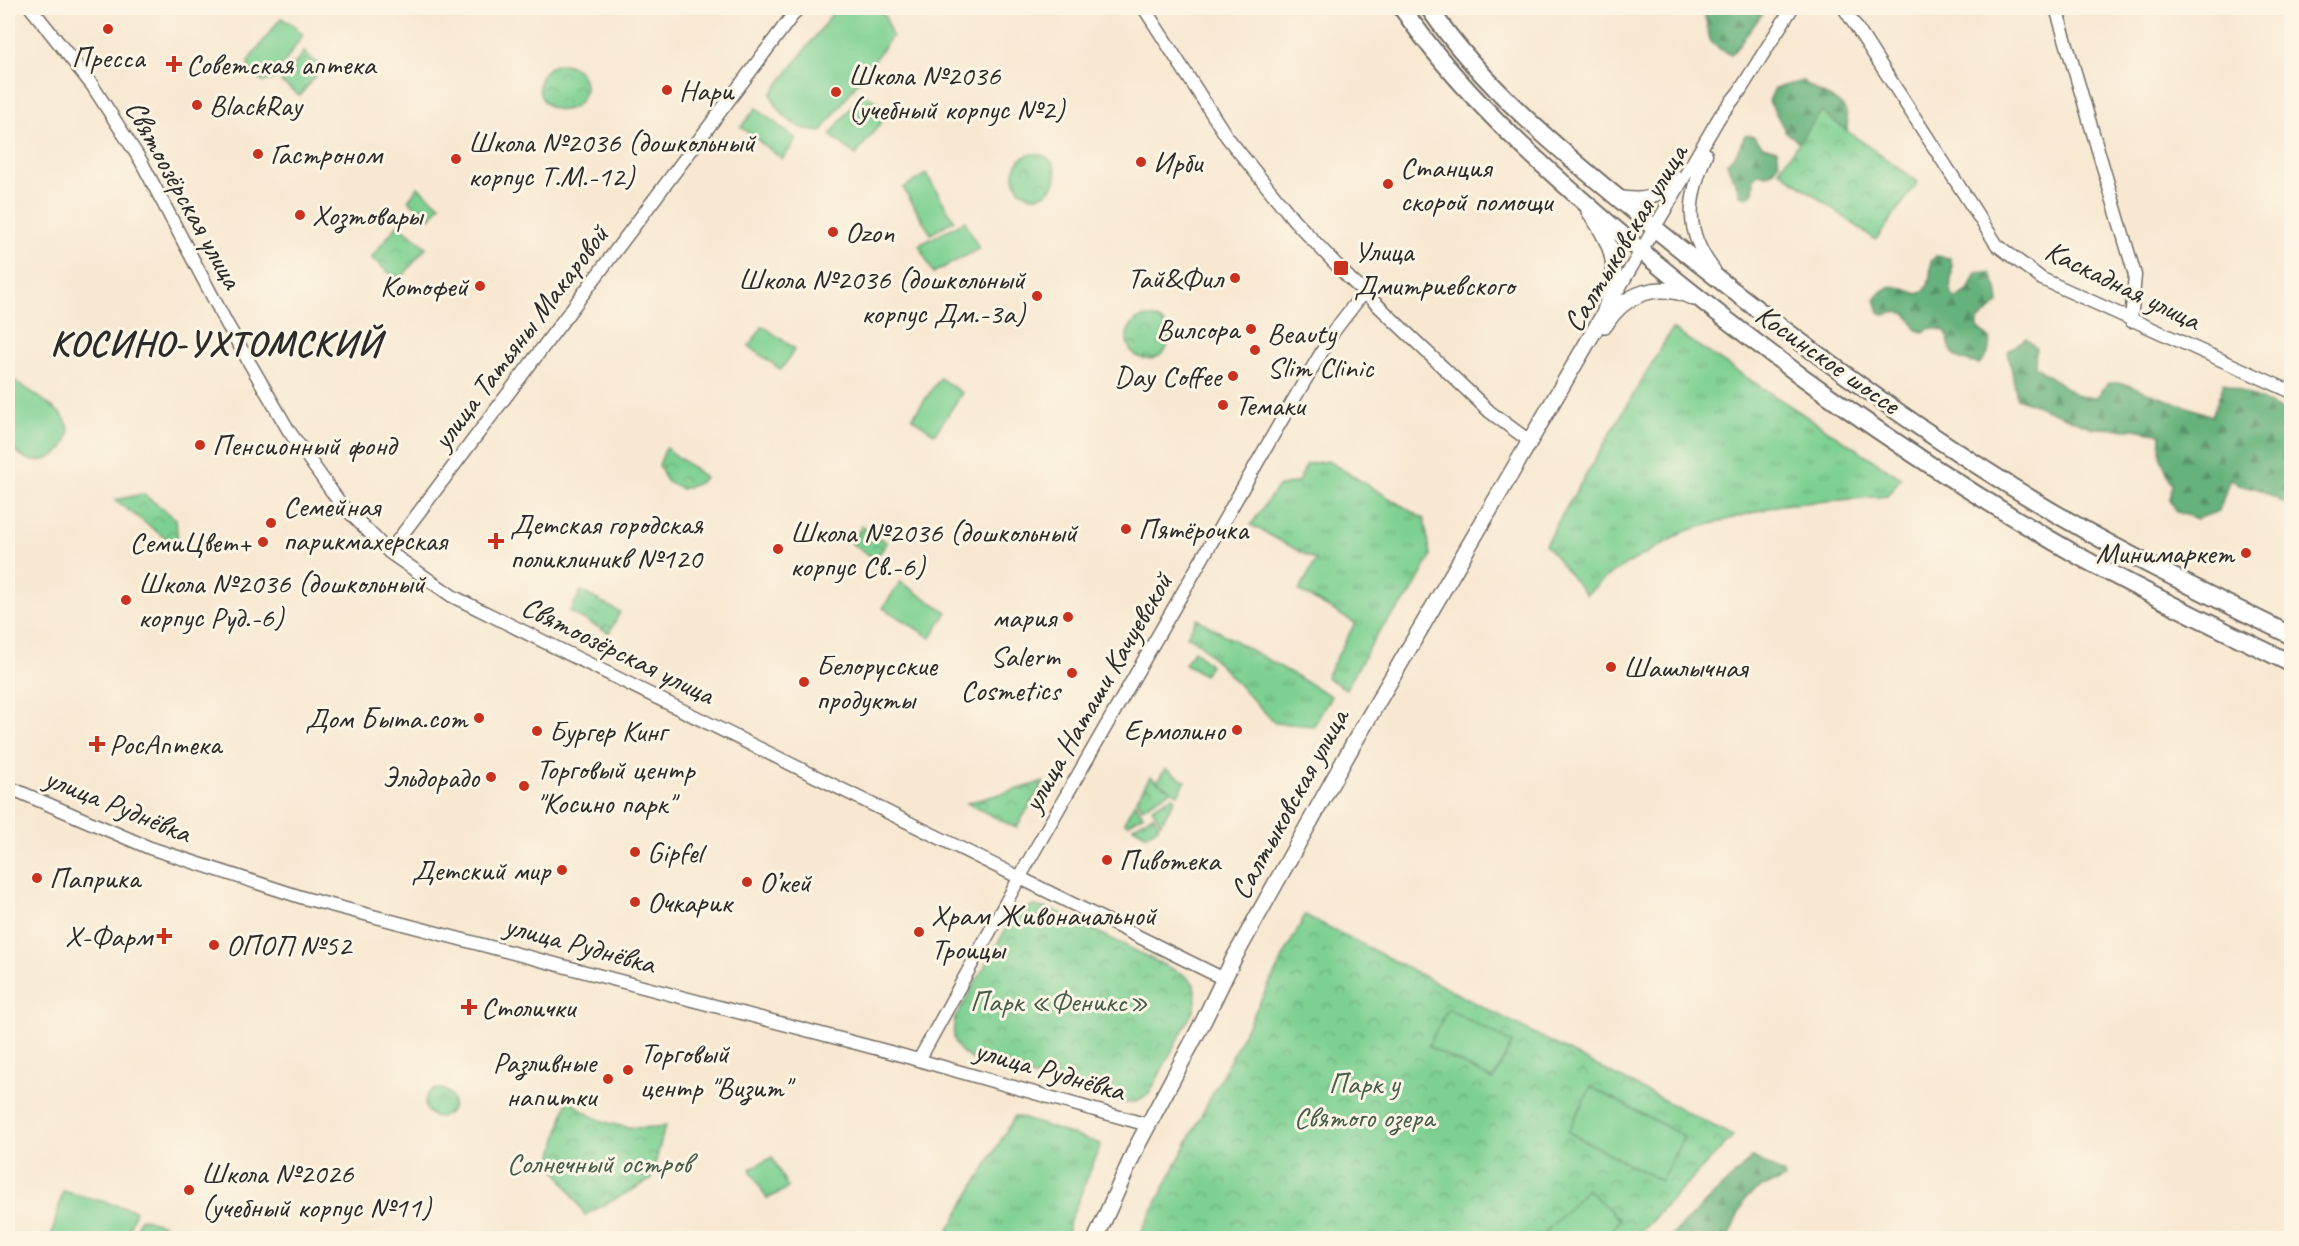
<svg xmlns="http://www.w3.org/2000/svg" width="2299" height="1246" font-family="Caveat,sans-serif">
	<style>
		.grass { fill: url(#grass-tufts); stroke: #547e5e; stroke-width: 1.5 }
		.forest { fill: url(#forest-firs); stroke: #486e54; stroke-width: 1.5 }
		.park { fill: url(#park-crowns); stroke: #547e5e; stroke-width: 1.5 }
		.garden { fill: #7dd092; stroke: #547e5e; stroke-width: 1.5 }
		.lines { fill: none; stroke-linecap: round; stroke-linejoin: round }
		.tertiary-casing { stroke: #736d65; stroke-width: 15 }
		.secondary-casing { stroke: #736d65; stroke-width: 18 }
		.trunk-casing { stroke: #736d65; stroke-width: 20 }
		.tertiary { stroke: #fff; stroke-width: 12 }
		.secondary { stroke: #fff; stroke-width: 15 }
		.trunk { stroke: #fff; stroke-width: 16 }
		.poi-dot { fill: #c8321e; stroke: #fcf5e5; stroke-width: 2 }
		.labels { text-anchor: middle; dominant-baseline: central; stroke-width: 6; stroke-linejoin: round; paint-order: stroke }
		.poi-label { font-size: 30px; fill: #2b2b2b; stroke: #fcf5e5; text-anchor: start }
		.street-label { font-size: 30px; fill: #2b2b2b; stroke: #fcf5e5 }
		.park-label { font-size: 30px; fill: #445d4a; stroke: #fcf5e5 }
		.district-label { font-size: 36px; font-weight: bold; letter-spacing: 1.5px; fill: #2b2b2b; stroke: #fcf5e5 }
	</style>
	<defs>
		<pattern id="grass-tufts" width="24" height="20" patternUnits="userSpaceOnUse" patternTransform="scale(1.5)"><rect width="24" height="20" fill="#7dd092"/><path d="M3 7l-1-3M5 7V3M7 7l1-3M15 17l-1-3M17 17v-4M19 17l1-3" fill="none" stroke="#67a977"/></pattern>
		<pattern id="forest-firs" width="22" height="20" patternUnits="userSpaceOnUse" patternTransform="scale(1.5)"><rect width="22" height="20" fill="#66b27c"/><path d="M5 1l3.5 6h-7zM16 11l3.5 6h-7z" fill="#549166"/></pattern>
		<pattern id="park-crowns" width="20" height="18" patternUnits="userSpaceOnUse" patternTransform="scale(1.5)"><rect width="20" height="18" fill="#7dd092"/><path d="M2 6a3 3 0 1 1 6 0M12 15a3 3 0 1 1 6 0" fill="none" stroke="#67a977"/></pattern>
	</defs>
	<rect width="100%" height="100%" fill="#fcf5e5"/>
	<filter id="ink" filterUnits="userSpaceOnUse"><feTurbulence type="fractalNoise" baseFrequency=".0167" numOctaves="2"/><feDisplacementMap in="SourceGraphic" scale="12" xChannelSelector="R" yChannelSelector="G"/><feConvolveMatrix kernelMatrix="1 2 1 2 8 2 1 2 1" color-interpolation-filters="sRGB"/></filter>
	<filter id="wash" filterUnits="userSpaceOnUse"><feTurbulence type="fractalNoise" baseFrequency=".008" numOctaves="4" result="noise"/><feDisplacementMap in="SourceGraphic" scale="24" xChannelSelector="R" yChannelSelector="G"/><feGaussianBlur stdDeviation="1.35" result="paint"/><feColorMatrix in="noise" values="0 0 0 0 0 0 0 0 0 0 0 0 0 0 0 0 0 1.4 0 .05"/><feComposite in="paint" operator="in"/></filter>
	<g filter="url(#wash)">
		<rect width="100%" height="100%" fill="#f8e8d1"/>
		<path class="grass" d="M 1672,329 L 1901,478 L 1887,496 L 1780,505 L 1686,531 L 1611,573 L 1586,595 L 1545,544 Z
			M 1328,461 L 1424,519 L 1431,556 L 1410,595 L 1379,631 L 1346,689 L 1326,677 L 1355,623 L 1299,591 L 1316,560 L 1251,525 L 1277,487 L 1298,482 L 1307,464 Z
			M 1197,619 L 1331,696 L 1314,726 L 1275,723 L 1199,643 L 1187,636 Z
			M 1015,1116 L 1101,1144 L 1068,1226 L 1068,1238 L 944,1238 Z"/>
		<path class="forest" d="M 1701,8 L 1767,8 L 1731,55 C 1697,40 1715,33 1701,8 Z
			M 1803,81 C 1828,104 1858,95 1844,142 L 1803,145 L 1786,132 L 1769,101 L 1775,88 Z
			M 1745,135 L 1753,136 L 1763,146 L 1777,150 C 1781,162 1778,170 1766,175 L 1759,173 L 1754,178 L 1753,193 L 1747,197 L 1740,195 C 1738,183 1729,174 1727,163 L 1737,152 Z
			M 1936,256 L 1950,258 C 1957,272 1944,286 1955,299 L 1968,291 L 1976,272 L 1990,273 L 1997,288 L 1999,303 L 1978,321 L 1978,328 L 1989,338 C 1991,350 1988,355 1979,364 C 1958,360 1949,357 1948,335 L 1944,330 L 1930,328 L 1923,332 L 1916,330 C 1909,312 1903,309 1885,315 L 1879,312 L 1875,299 C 1890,279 1897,287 1918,294 C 1932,288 1930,275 1931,261 Z
			M 2026,338 L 2036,348 L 2035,366 L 2078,396 L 2096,398 L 2108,383 L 2122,383 L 2212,416 L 2224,383 L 2291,414 L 2291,507 L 2259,489 L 2239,485 L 2230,478 L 2219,511 L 2197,519 L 2177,512 L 2170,500 L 2172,484 L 2160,456 L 2161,434 L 2135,429 L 2093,428 L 2017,398 L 2008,351 Z
			M 1753,1157 L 1784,1174 L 1785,1179 L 1762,1187 L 1745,1199 L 1728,1238 L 1669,1238 Z"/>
		<path class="park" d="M 304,52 L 322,67 L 300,96 L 281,82 Z
			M539 87a23 23 0 1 1 46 0a23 23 0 1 1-46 0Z
			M 1821,112 L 1918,182 L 1876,240 L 1779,170 Z
			M1014 175a21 21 0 1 1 42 0a21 21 0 1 1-42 0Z
			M 398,224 L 426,247 L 399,281 L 371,258 Z
			M1127 338a21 21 0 1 1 42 0a21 21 0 1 1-42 0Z
			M 666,448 L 705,477 L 699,483 L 682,489 L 666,481 L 659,465 Z
			M 143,494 L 176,519 L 178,548 L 115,500 Z
			M 862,526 L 887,543 L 875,559 L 851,543 Z
			M 581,591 L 620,612 L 609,633 L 570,612 Z
			M 1194,650 L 1210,665 L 1204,675 L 1185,664 Z
			M 1150,777 L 1172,790 L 1142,808 L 1137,799 Z
			M 1044,782 L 1016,828 L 967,803 Z
			M 1173,796 L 1175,799 L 1161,823 L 1152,808 Z
			M 1135,802 L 1143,815 L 1128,824 L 1124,822 Z
			M 1153,815 L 1159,826 L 1147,835 L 1133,827 Z
			M 1035,906 L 1056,911 L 1184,975 L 1194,984 L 1196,1001 L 1194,1009 L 1149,1094 L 1135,1102 L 1126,1103 L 974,1060 C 954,1050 951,1039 955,1018 L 1013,917 L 1026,908 Z
			M 1305,915 L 1733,1136 L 1635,1238 L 1138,1238 Z
			M425 1103a14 14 0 1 1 28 0a14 14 0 1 1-28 0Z
			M 568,1097 C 593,1126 628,1131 665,1126 L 651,1180 L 585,1215 L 551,1162 Z"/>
		<path class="garden" d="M 837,8 L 876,8 L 885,16 L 892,36 L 821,132 C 796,130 780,117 771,94 Z
			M 281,18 L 294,25 L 303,35 L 273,79 L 263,82 L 249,73 L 248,61 Z
			M 863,92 L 889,112 L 856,155 L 830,135 Z
			M 756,108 L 797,140 L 782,159 L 741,127 Z
			M 926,174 L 954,220 L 931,234 L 903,188 Z
			M 418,187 L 440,205 L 430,218 L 408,200 Z
			M 965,221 L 979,249 L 933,273 L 919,245 Z
			M 763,326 L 795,349 L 781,370 L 749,346 Z
			M 8,376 C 21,386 54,405 64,418 C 80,439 53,466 30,460 C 23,459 14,449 8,445 Z
			M 940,378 L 962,393 L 935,434 L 912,418 Z
			M 900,582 L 947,612 L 931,638 L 883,608 Z
			M 1165,769 L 1186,781 L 1178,794 L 1157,782 Z
			M 1448,1009 L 1512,1043 L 1493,1080 L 1428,1046 Z
			M 1591,1087 L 1684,1136 L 1661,1181 L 1568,1132 Z
			M 772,1157 L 788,1188 L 767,1199 L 750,1169 Z
			M 1587,1189 L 1620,1220 L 1603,1238 L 1540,1238 Z
			M 63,1191 L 135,1210 L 127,1238 L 51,1238 Z
			M 140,1218 L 165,1225 L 161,1238 L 134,1238 Z"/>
	</g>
	<g filter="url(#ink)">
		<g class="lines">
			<defs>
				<path id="tertiary" d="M 31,8 L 92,85 L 141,161 L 227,324 L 289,431 L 340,503 L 389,552 L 452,596 L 1224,979
					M 1144,8 L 1227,137 L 1294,220 L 1349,278 L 1490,412 L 1528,440
					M 1844,8 L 1997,245 L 2042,279 L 2292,392
					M 2056,8 L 2135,275 L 2131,321
					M 1706,154 C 1688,199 1683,230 1714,270
					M 1616,196 C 1641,202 1662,198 1678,178
					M 1611,302 L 1720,116 L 1739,92 L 1792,8
					M 389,552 L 798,8
					M 8,787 L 150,848 L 304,898 L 890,1052 L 1148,1125
					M 919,1060 L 1032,855 L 1280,423 L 1334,331 L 1364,292"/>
				<path id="secondary" d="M 1605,325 C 1625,292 1660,281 1694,298
					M 1096,1238 L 1137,1146 L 1204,1020 L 1234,958 L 1355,741 L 1604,314 C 1620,268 1617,250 1589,211"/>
				<path id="trunk" d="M 1402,8 C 1458,90 1531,156 1606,221 C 1749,345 1913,461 2077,555 C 2146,594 2220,628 2292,664
					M 1429,8 C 1487,93 1573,161 1652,226 C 1775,326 1902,421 2038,503 C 2119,552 2206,593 2292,636"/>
			</defs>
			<use href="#tertiary" class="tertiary-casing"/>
			<use href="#secondary" class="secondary-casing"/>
			<use href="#trunk" class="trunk-casing"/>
			<use href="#tertiary" class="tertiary"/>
			<use href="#secondary" class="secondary"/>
			<use href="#trunk" class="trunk"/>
		</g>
	</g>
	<g class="poi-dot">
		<circle cx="108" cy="29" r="6"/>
		<path d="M171 55h6v6h6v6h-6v6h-6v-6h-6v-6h6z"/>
		<circle cx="667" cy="90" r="6"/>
		<circle cx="836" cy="92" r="6"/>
		<circle cx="197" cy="105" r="6"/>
		<circle cx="258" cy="154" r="6"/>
		<circle cx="456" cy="159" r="6"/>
		<circle cx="1141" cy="162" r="6"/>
		<circle cx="1388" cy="184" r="6"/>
		<circle cx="300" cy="215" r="6"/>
		<circle cx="833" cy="232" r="6"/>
		<rect x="1333" y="260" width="16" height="16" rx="3"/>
		<circle cx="1235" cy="278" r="6"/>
		<circle cx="480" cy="286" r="6"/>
		<circle cx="1037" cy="296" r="6"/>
		<circle cx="1251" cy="329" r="6"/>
		<circle cx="1255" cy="350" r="6"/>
		<circle cx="1233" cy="376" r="6"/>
		<circle cx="1223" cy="405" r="6"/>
		<circle cx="200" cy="445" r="6"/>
		<circle cx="271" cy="523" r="6"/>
		<circle cx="1126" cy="529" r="6"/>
		<path d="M493 532h6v6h6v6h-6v6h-6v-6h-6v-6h6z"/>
		<circle cx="263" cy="542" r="6"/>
		<circle cx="778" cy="549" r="6"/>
		<circle cx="2246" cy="553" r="6"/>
		<circle cx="126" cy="600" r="6"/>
		<circle cx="1068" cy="617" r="6"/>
		<circle cx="1611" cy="667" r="6"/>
		<circle cx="1072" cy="673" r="6"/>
		<circle cx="804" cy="682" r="6"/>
		<circle cx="479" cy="718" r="6"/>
		<circle cx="1237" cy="730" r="6"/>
		<circle cx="537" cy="731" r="6"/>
		<path d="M94 735h6v6h6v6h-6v6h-6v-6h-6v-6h6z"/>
		<circle cx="491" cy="777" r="6"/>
		<circle cx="524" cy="786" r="6"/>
		<circle cx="635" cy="852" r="6"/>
		<circle cx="1107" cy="860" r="6"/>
		<circle cx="562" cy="870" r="6"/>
		<circle cx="37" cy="878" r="6"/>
		<circle cx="747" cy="882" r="6"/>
		<circle cx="635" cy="902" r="6"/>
		<circle cx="919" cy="932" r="6"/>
		<path d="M161 927h6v6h6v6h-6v6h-6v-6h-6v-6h6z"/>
		<circle cx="214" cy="945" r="6"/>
		<path d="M466 998h6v6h6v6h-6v6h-6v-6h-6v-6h6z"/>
		<circle cx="628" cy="1070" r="6"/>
		<circle cx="608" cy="1079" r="6"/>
		<circle cx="189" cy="1190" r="6"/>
	</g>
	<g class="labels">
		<g class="poi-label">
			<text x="108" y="57" text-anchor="middle">Пресса</text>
			<text x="186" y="64">Советская аптека</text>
			<text x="848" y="75">Школа №2036<tspan x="848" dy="34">(учебный корпус №2)</tspan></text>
			<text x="679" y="90">Нари</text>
			<text x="209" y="105">BlackRay</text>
			<text x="468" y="142">Школа №2036 (дошкольный<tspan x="468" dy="34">корпус Т.М.-12)</tspan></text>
			<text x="270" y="154">Гастроном</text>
			<text x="1153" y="162">Ирби</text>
			<text x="1400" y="167">Станция<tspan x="1400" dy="34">скорой помощи</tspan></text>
			<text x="312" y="215">Хозтовары</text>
			<text x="845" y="232">Ozon</text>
			<text x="1354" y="251">Улица<tspan x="1354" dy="34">Дмитриевского</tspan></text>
			<text x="1223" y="278" text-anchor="end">Тай&amp;Фил</text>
			<text x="1025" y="279" text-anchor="end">Школа №2036 (дошкольный<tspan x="1025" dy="34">корпус Дм.-3а)</tspan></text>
			<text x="468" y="286" text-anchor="end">Котофей</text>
			<text x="1239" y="329" text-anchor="end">Вилсора</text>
			<text x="1267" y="333">Beauty<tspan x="1267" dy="34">Slim Clinic</tspan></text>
			<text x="1221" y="376" text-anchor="end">Day Coffee</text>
			<text x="1235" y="405">Темаки</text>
			<text x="212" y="445">Пенсионный фонд</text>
			<text x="283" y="506">Семейная<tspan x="283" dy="34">парикмахерская</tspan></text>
			<text x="510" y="524">Детская городская<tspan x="510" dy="34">поликлиникв №120</tspan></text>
			<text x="1138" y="529">Пятёрочка</text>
			<text x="790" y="532">Школа №2036 (дошкольный<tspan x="790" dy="34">корпус Св.-6)</tspan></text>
			<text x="251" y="542" text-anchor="end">СемиЦвет+</text>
			<text x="2234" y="553" text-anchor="end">Минимаркет</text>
			<text x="138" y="583">Школа №2036 (дошкольный<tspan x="138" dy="34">корпус Руд.-6)</tspan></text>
			<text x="1056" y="617" text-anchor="end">мария</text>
			<text x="1060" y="656" text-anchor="end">Salerm<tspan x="1060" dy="34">Cosmetics</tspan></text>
			<text x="816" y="665">Белорусские<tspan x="816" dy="34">продукты</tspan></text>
			<text x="1623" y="667">Шашлычная</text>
			<text x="467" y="718" text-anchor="end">Дом Быта.com</text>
			<text x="1225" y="730" text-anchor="end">Ермолино</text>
			<text x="549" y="731">Бургер Кинг</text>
			<text x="109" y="744">РосАптека</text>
			<text x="536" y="769">Торговый центр<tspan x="536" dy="34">"Косино парк"</tspan></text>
			<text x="479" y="777" text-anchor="end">Эльдорадо</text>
			<text x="647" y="852">Gipfel</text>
			<text x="1119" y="860">Пивотека</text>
			<text x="550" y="870" text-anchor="end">Детский мир</text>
			<text x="49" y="878">Паприка</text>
			<text x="759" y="882">О’кей</text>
			<text x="647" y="902">Очкарик</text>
			<text x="931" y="915">Храм Живоначальной<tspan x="931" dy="34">Троицы</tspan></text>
			<text x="152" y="936" text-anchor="end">X-Фарм</text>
			<text x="226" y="945">ОПОП №52</text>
			<text x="481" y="1007">Столички</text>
			<text x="640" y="1053">Торговый<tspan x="640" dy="34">центр "Визит"</tspan></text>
			<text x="596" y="1062" text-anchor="end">Разливные<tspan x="596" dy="34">напитки</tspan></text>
			<text x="201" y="1173">Школа №2026<tspan x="201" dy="34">(учебный корпус №11)</tspan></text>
		</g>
		<g class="street-label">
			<text transform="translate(184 194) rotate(61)">Святоозёрская улица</text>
			<text transform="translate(1625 238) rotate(-59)">Салтыковская улица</text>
			<text transform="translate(2123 285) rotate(26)">Каскадная улица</text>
			<text transform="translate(520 337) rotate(-53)">улица Татьяны Макаровой</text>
			<text transform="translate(1828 359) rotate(35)">Косинское шоссе</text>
			<text transform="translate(618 650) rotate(26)">Святоозёрская улица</text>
			<text transform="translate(1097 692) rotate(-60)">улица Наташи Качуевской</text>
			<text transform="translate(1289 804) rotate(-61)">Салтыковская улица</text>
			<text transform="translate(118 805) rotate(22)">улица Руднёвка</text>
			<text transform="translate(580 944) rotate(15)">улица Руднёвка</text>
			<text transform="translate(1050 1070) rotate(16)">улица Руднёвка</text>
		</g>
		<g class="park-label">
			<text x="1059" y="1001">Парк «Феникс»</text>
			<text x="1364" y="1083">Парк у<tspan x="1364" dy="34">Святого озера</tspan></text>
			<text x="599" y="1163">Солнечный остров</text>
		</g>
		<g class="district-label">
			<text x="216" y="343">КОСИНО-УХТОМСКИЙ</text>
		</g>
	</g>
	<rect width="2299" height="1246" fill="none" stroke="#fcf5e5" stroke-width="30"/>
</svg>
